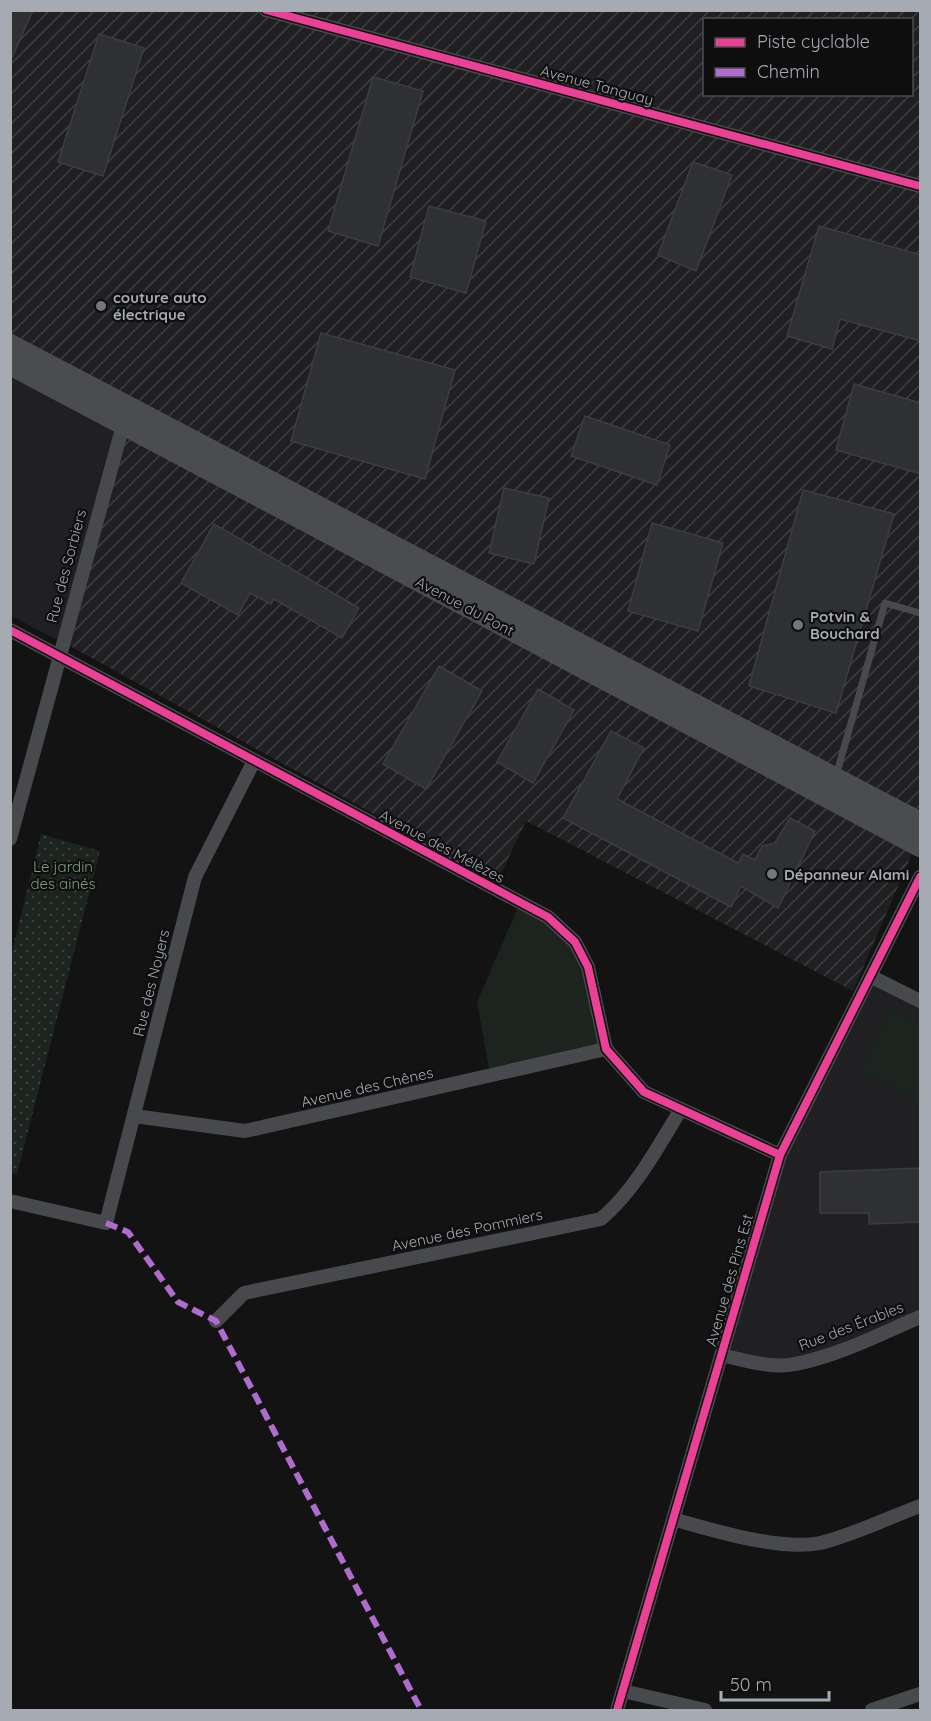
<svg xmlns="http://www.w3.org/2000/svg" width="931" height="1721" font-family="Quicksand,sans-serif">
	<style>
		.built { fill: #202022 }
		.industrial { fill: url(#industrial-furrows); fill-rule: evenodd }
		.grass { fill: url(#grass-dots) }
		.park { fill: #1d231e }
		.building { fill: #2f3031; stroke: #3c3d40; stroke-width: 1.5 }
		.lines { fill: none; stroke-linecap: round; stroke-linejoin: round }
		.lane { stroke: #48494c; stroke-width: 7 }
		.street { stroke: #48494c; stroke-width: 14 }
		.primary { stroke: #4b4c4e; stroke-width: 22 }
		.quiet { stroke: #b06ccc; stroke-width: 6; stroke-dasharray: 12 6; stroke-linecap: butt }
		.cycleway-casing { stroke: #0e0e0f; stroke-width: 11 }
		.cycleway { stroke: #ea4096; stroke-width: 8 }
		.poi-dot { fill: #73767b; stroke: #0e0e0f; stroke-width: 2 }
		.labels { text-anchor: middle; dominant-baseline: central; stroke-width: 4.5; stroke-linejoin: round; paint-order: stroke }
		.street-label { font-size: 15px; fill: #a6abb3; stroke: #0e0e0f }
		.poi-label { font-size: 15px; font-weight: bold; fill: #a6abb3; stroke: #0e0e0f; text-anchor: start }
		.park-label { font-size: 15px; fill: #7f9c7f; stroke: #0e0e0f }
	</style>
	<defs>
		<pattern id="industrial-furrows" width="10" height="10" patternUnits="userSpaceOnUse" patternTransform="scale(1.5)"><rect width="10" height="10" fill="#202022"/><path d="M-1 1l2-2M0 10L10 0M9 11l2-2" fill="none" stroke="#3d3e40"/></pattern>
		<pattern id="grass-dots" width="8" height="8" patternUnits="userSpaceOnUse" patternTransform="scale(1.5)"><rect width="8" height="8" fill="#1d231e"/><path d="M2 2h.1M6 6h.1" fill="none" stroke="#3b403c" stroke-width="1.8" stroke-linecap="round"/></pattern>
	</defs>
	<rect width="100%" height="100%" fill="#131314"/>
	<path class="built" d="M 10,351 L 133,412 L 70,646 L 11,616 Z
		M 872,977 L 920,1001 L 920,1317 L 793,1365 L 722,1352 L 780,1155 Z"/>
	<path class="industrial" d="M 11,11 L 920,11 L 920,835 L 853,991 L 526,821 L 497,882 L 70,646 L 133,412 L 11,342 ZM 704,20 L 912,20 L 912,94 L 704,94 Z"/>
	<path class="grass" d="M 41,834 L 100,851 L 17,1174 L 10,1172 L 11,956 Z"/>
	<path class="park" d="M 519,905 L 575,942 L 604,1047 L 490,1075 L 477,1002 Z
		M 892,1007 L 920,1022 L 920,1102 L 860,1073 Z"/>
	<path class="building" d="M 10,10 L 33,10 L 10,62 Z
		M 99,34 L 144,48 L 103,176 L 58,162 Z
		M 373,77 L 423,91 L 378,246 L 328,231 Z
		M 693,162 L 732,175 L 696,271 L 658,255 Z
		M 429,206 L 486,221 L 466,293 L 410,277 Z
		M 819,226 L 921,255 L 921,341 L 840,319 L 832,349 L 787,336 Z
		M 321,333 L 455,370 L 425,479 L 291,441 Z
		M 854,384 L 921,403 L 921,474 L 836,450 Z
		M 585,416 L 670,445 L 657,485 L 571,456 Z
		M 504,488 L 549,498 L 534,564 L 489,553 Z
		M 803,490 L 894,514 L 836,713 L 749,686 Z
		M 652,523 L 723,543 L 698,631 L 628,611 Z
		M 214,524 L 359,608 L 342,638 L 274,599 L 271,604 L 250,593 L 238,615 L 181,583 Z
		M 439,666 L 482,691 L 426,789 L 383,764 Z
		M 538,689 L 574,710 L 533,783 L 497,762 Z
		M 611,731 L 644,748 L 617,799 L 738,863 L 743,854 L 755,860 L 762,846 L 775,843 L 790,818 L 815,831 L 778,908 L 741,886 L 731,907 L 563,818 Z
		M 921,1168 L 921,1222 L 869,1224 L 869,1213 L 820,1213 L 820,1172 Z"/>
	<g class="lines">
		<path class="lane" d="M 836,776 L 885,603 L 920,613"/>
		<path class="street" d="M 266,10 L 920,186
			M 10,630 L 548,917 L 575,942 L 588,967 L 606,1049 L 644,1092 L 780,1155
			M 10,839 L 125,418
			M 872,977 L 920,1001
			M 134,1116 L 245,1131 L 606,1049
			M 10,1201 L 106,1223 L 195,877 L 254,761
			M 216,1321 L 244,1293 L 601,1219 C 635,1190 658,1147 681,1109
			M 721,1355 C 744,1360 772,1369 795,1364 C 838,1356 880,1334 920,1317
			M 673,1519 C 712,1530 780,1551 820,1543 C 851,1536 890,1517 920,1506
			M 623,1691 L 705,1710
			M 617,1710 L 780,1155 L 920,877
			M 872,1710 L 920,1694"/>
		<path class="primary" d="M 10,345 L 920,823
			M 10,364 L 920,846"/>
		<path class="quiet" d="M 106,1223 L 128,1232 L 178,1302 L 216,1321 L 421,1710"/>
		<defs>
			<path id="cycleway" d="M 266,10 L 920,186
				M 10,630 L 548,917 L 575,942 L 588,967 L 606,1049 L 644,1092 L 780,1155
				M 617,1710 L 780,1155 L 920,877"/>
		</defs>
		<use href="#cycleway" class="cycleway-casing"/>
		<use href="#cycleway" class="cycleway"/>
	</g>
	<g class="poi-dot">
		<circle cx="101" cy="306" r="6"/>
		<circle cx="798" cy="625" r="6"/>
		<circle cx="772" cy="874" r="6"/>
	</g>
	<g class="labels">
		<g class="street-label">
			<text transform="translate(597 85) rotate(15)">Avenue Tanguay</text>
			<text transform="translate(66 566) rotate(-75)">Rue des Sorbiers</text>
			<text transform="translate(465 606) rotate(28)">Avenue du Pont</text>
			<text transform="translate(442 846) rotate(28)">Avenue des Mélèzes</text>
			<text transform="translate(151 983) rotate(-76)">Rue des Noyers</text>
			<text transform="translate(367 1087) rotate(-13)">Avenue des Chênes</text>
			<text transform="translate(467 1230) rotate(-12)">Avenue des Pommiers</text>
			<text transform="translate(729 1280) rotate(-74)">Avenue des Pins Est</text>
			<text transform="translate(851 1326) rotate(-21)">Rue des Érables</text>
		</g>
		<g class="poi-label">
			<text x="113" y="297">couture auto<tspan x="113" dy="17">électrique</tspan></text>
			<text x="810" y="616">Potvin &amp;<tspan x="810" dy="17">Bouchard</tspan></text>
			<text x="784" y="874">Dépanneur Alami</text>
		</g>
		<g class="park-label">
			<text x="63" y="866">Le jardin<tspan x="63" dy="17">des ainés</tspan></text>
		</g>
	</g>
	<rect width="931" height="1721" fill="none" stroke="#a6abb3" stroke-width="24"/>
	<rect x="703" y="18" width="210" height="78" fill="#0e0e0f" stroke="#4b4d51" stroke-width="1.5"/>
	<rect x="715" y="38" width="30" height="9" fill="#ea4096" stroke="#4b4d51" stroke-width="1.5"/>
	<text x="757" y="48" font-size="18" fill="#a6abb3">Piste cyclable</text>
	<rect x="715" y="68" width="30" height="9" fill="#b06ccc" stroke="#4b4d51" stroke-width="1.5"/>
	<text x="757" y="78" font-size="18" fill="#a6abb3">Chemin</text>
	<path d="M721 1691v9h108v-9" fill="none" stroke="#a6abb3" stroke-width="3"/>
	<text x="730" y="1691" font-size="18" fill="#a6abb3" stroke="#0e0e0f" stroke-width="4.5" paint-order="stroke">50 m</text>
</svg>
